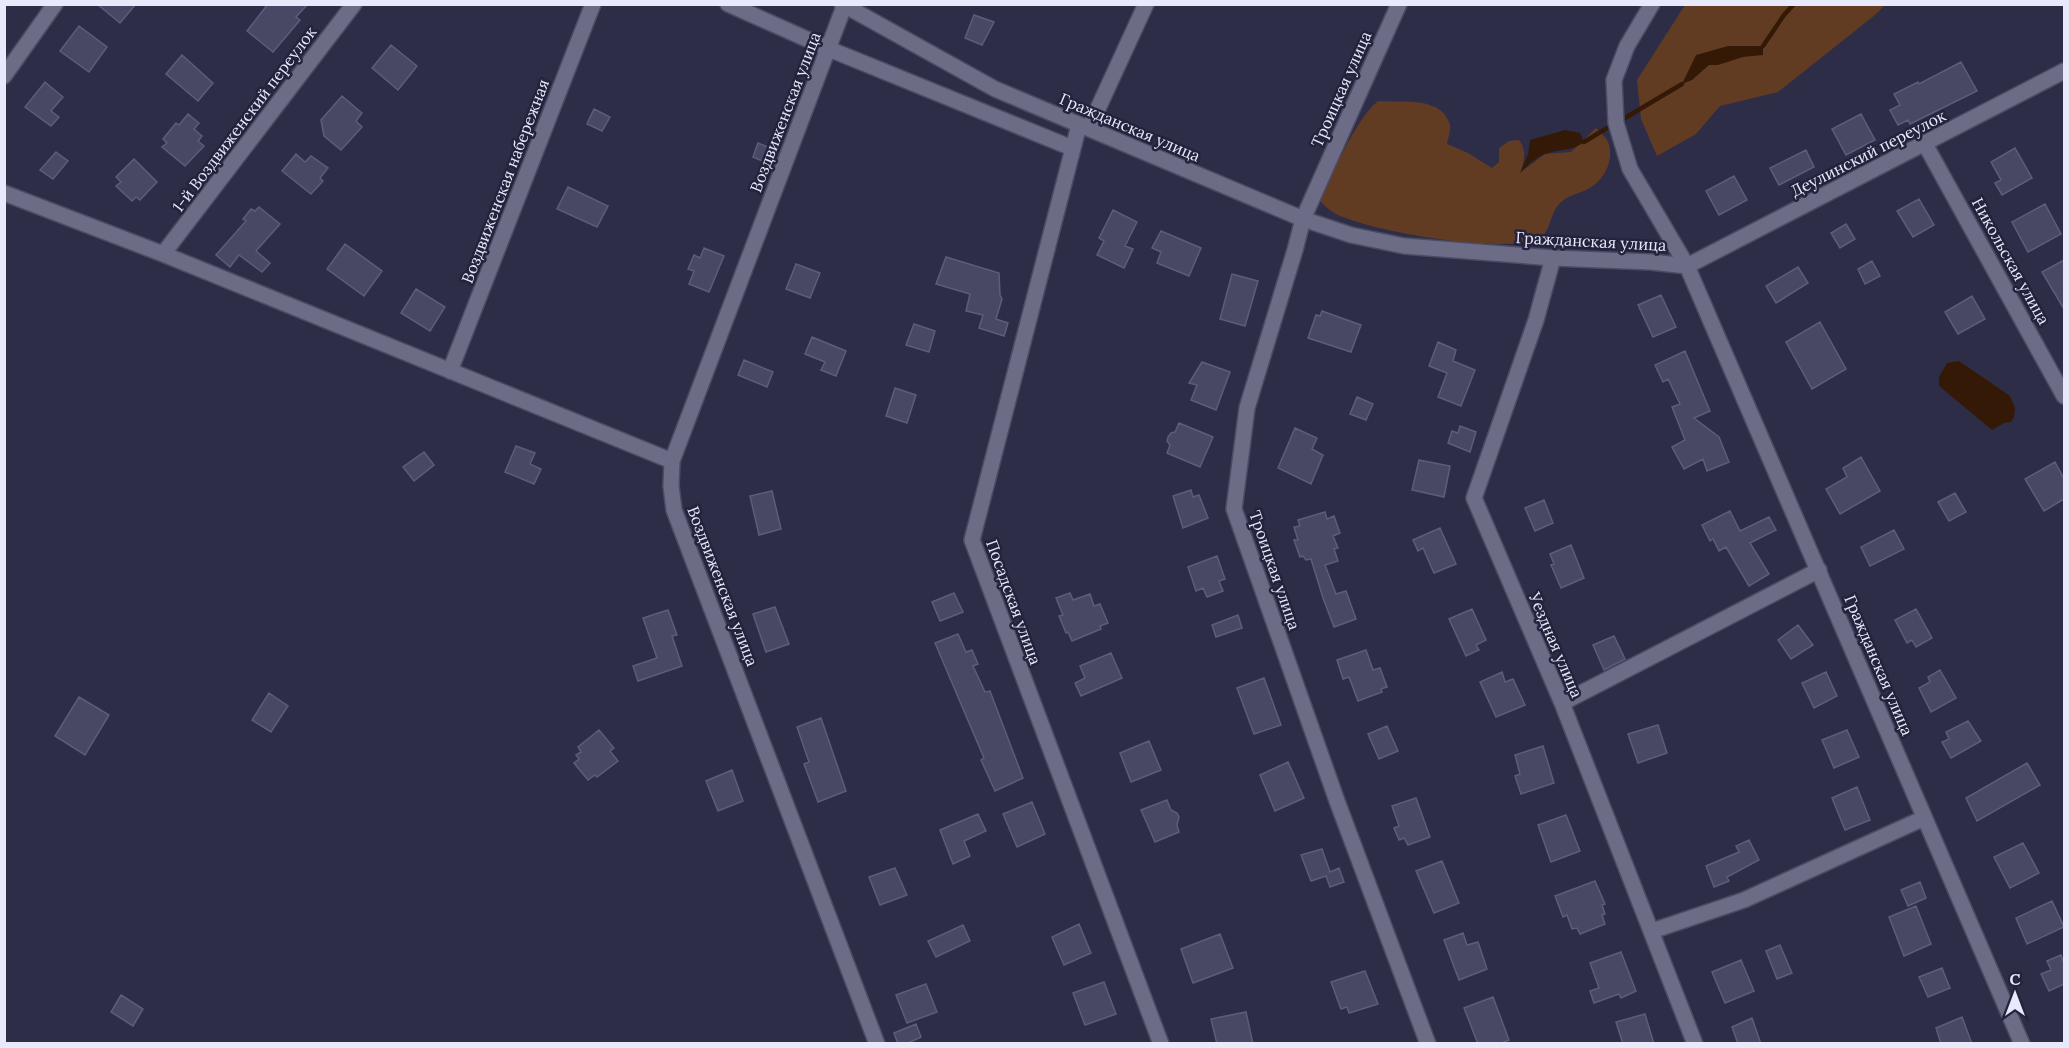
<svg xmlns="http://www.w3.org/2000/svg" width="2069" height="1048" font-family="Lora,serif">
	<style>
		.green { fill: #623c22 }
		.water { fill: #341a06 }
		.lines { fill: none; stroke-linecap: round; stroke-linejoin: round }
		.stream { stroke: #341a06; stroke-width: 4.5 }
		.building { fill: #484864; stroke: #5d5d7a; stroke-width: 1.5 }
		.minor-casing { stroke: #4c4b64; stroke-width: 18 }
		.tertiary-casing { stroke: #4c4b64; stroke-width: 18 }
		.minor { stroke: #6c6c86; stroke-width: 15 }
		.tertiary { stroke: #6c6c86; stroke-width: 15 }
		.labels { text-anchor: middle; dominant-baseline: central; stroke-width: 5; stroke-linejoin: round; paint-order: stroke }
		.street-label { font-size: 16px; fill: #e8e9fa; stroke: #24233d }
	</style>
	<rect width="100%" height="100%" fill="#2e2d47"/>
	<path class="green" d="M 1685,5 L 1885,5 L 1875,15 L 1778,92 L 1720,106 L 1696,134 L 1657,156 L 1641,119 L 1637,80 Z
		M 1378,101 C 1401,103 1442,95 1450,125 C 1451,131 1448,138 1447,144 L 1468,153 L 1492,168 L 1499,162 L 1499,148 L 1509,141 L 1519,140 C 1527,151 1524,160 1521,172 L 1545,154 L 1571,152 L 1596,128 C 1600,132 1606,137 1608,142 C 1615,160 1604,181 1588,189 C 1578,194 1568,195 1560,203 C 1549,214 1551,235 1536,240 C 1497,253 1376,232 1338,215 C 1331,212 1325,206 1320,201 C 1334,172 1354,121 1378,101 Z"/>
	<path class="water" d="M 1728,46 L 1763,46 L 1763,55 L 1743,57 L 1718,65 L 1709,65 L 1692,80 L 1682,84 L 1696,55 Z
		M 1565,130 L 1580,133 L 1584,142 C 1574,150 1564,149 1552,152 C 1539,154 1529,164 1520,173 L 1528,154 L 1530,140 Z
		M 1959,361 L 2010,396 L 2015,408 L 2014,417 L 2011,422 L 2004,423 L 1992,430 L 1939,386 L 1939,377 L 1947,363 Z"/>
	<g class="lines">
		<path class="stream" d="M 1763,46 L 1784,15 L 1794,4
			M 1620,121 L 1682,84
			M 1584,142 L 1612,125"/>
	</g>
	<path class="building" d="M 97,4 L 136,4 L 120,23 Z
		M 268,4 L 308,4 L 296,17 L 300,20 L 273,52 L 247,31 Z
		M 974,15 L 994,22 L 982,45 L 965,38 Z
		M 79,26 L 107,47 L 89,72 L 60,51 Z
		M 391,45 L 417,66 L 398,90 L 372,68 Z
		M 182,55 L 213,83 L 198,101 L 166,74 Z
		M 1961,62 L 1977,91 L 1910,124 L 1908,120 L 1898,125 L 1890,110 L 1900,105 L 1894,94 L 1918,82 L 1919,84 Z
		M 45,82 L 63,97 L 51,111 L 59,117 L 51,126 L 25,107 Z
		M 342,96 L 362,113 L 356,121 L 362,127 L 341,150 L 324,136 L 321,120 Z
		M 594,109 L 610,117 L 602,131 L 587,124 Z
		M 188,114 L 199,123 L 194,129 L 202,136 L 198,141 L 204,146 L 185,166 L 162,147 L 167,143 L 163,139 L 176,123 L 179,125 Z
		M 1861,114 L 1875,140 L 1846,155 L 1832,129 Z
		M 758,143 L 770,148 L 765,162 L 753,157 Z
		M 2015,148 L 2032,178 L 2002,195 L 1995,183 L 2001,180 L 1991,162 Z
		M 1806,150 L 1814,167 L 1779,185 L 1770,168 Z
		M 56,152 L 68,161 L 53,179 L 40,170 Z
		M 296,154 L 305,162 L 311,156 L 328,168 L 320,178 L 323,181 L 311,194 L 282,171 Z
		M 134,159 L 157,182 L 140,200 L 136,197 L 132,201 L 116,186 L 121,182 L 116,177 Z
		M 1734,176 L 1747,200 L 1719,215 L 1706,191 Z
		M 568,187 L 608,206 L 597,227 L 557,209 Z
		M 1919,199 L 1934,225 L 1913,237 L 1897,211 Z
		M 2045,204 L 2061,234 L 2028,252 L 2012,222 Z
		M 259,207 L 280,224 L 256,251 L 270,263 L 262,272 L 239,255 L 230,267 L 216,255 L 246,221 L 243,219 L 251,209 L 255,211 Z
		M 1113,210 L 1137,222 L 1125,246 L 1133,249 L 1124,268 L 1097,255 L 1104,241 L 1099,238 Z
		M 1846,224 L 1855,239 L 1840,248 L 1831,233 Z
		M 1161,231 L 1201,248 L 1189,276 L 1157,263 L 1161,252 L 1152,248 Z
		M 345,244 L 382,271 L 364,296 L 327,269 Z
		M 704,248 L 724,256 L 709,292 L 689,284 L 694,271 L 688,269 L 694,255 L 700,258 Z
		M 946,257 L 999,273 L 1000,295 L 1002,299 L 996,319 L 1008,323 L 1004,336 L 979,328 L 983,315 L 966,311 L 970,294 L 936,284 Z
		M 2064,260 L 2064,309 L 2042,272 Z
		M 1872,261 L 1880,276 L 1865,284 L 1858,269 Z
		M 796,264 L 820,273 L 810,298 L 786,289 Z
		M 1798,267 L 1808,283 L 1776,303 L 1766,286 Z
		M 1232,274 L 1258,281 L 1245,326 L 1220,319 Z
		M 416,289 L 445,307 L 430,331 L 401,313 Z
		M 1661,295 L 1676,327 L 1653,337 L 1638,305 Z
		M 1972,296 L 1985,319 L 1958,334 L 1945,312 Z
		M 1322,311 L 1361,325 L 1351,352 L 1308,338 L 1316,315 L 1320,316 Z
		M 1820,322 L 1846,369 L 1812,389 L 1786,342 Z
		M 914,324 L 935,331 L 929,352 L 906,345 Z
		M 812,337 L 846,351 L 836,376 L 821,370 L 825,362 L 805,354 Z
		M 1438,342 L 1456,350 L 1453,361 L 1475,370 L 1461,406 L 1438,397 L 1447,373 L 1429,366 Z
		M 1685,351 L 1710,411 L 1694,418 L 1719,437 L 1729,462 L 1707,471 L 1703,459 L 1684,469 L 1672,447 L 1685,440 L 1672,407 L 1680,404 L 1668,379 L 1663,382 L 1655,365 Z
		M 744,360 L 773,372 L 767,387 L 738,375 Z
		M 1202,362 L 1230,372 L 1216,410 L 1191,400 L 1197,385 L 1189,383 Z
		M 895,388 L 916,395 L 907,423 L 886,416 Z
		M 1357,397 L 1373,404 L 1366,420 L 1350,414 Z
		M 1179,423 L 1213,437 L 1200,467 L 1167,453 L 1170,445 L 1167,441 L 1168,437 L 1171,433 L 1175,432 Z
		M 1460,426 L 1476,432 L 1470,452 L 1448,443 L 1452,431 L 1458,433 Z
		M 1295,428 L 1317,438 L 1312,449 L 1323,455 L 1311,484 L 1278,468 Z
		M 516,446 L 535,453 L 530,464 L 541,469 L 534,484 L 505,472 Z
		M 424,452 L 434,465 L 414,481 L 403,467 Z
		M 1861,457 L 1880,491 L 1840,514 L 1826,489 L 1847,477 L 1843,468 Z
		M 1419,460 L 1450,466 L 1444,497 L 1412,490 Z
		M 2055,462 L 2064,479 L 2064,499 L 2044,511 L 2025,479 Z
		M 1191,490 L 1193,497 L 1199,495 L 1208,518 L 1183,528 L 1173,496 Z
		M 772,491 L 781,529 L 759,535 L 750,496 Z
		M 1955,493 L 1966,512 L 1949,521 L 1938,502 Z
		M 1544,500 L 1553,523 L 1535,531 L 1525,508 Z
		M 1730,511 L 1740,531 L 1769,517 L 1776,530 L 1750,543 L 1769,574 L 1749,586 L 1726,547 L 1719,551 L 1713,539 L 1710,541 L 1702,525 Z
		M 1325,512 L 1327,519 L 1334,516 L 1340,533 L 1333,536 L 1338,548 L 1334,549 L 1338,561 L 1325,565 L 1336,594 L 1346,591 L 1356,619 L 1334,627 L 1323,598 L 1311,559 L 1306,560 L 1303,556 L 1300,557 L 1294,540 L 1298,540 L 1294,527 L 1300,526 L 1298,520 Z
		M 1440,528 L 1456,564 L 1434,573 L 1423,548 L 1418,551 L 1413,540 Z
		M 1894,530 L 1904,549 L 1870,566 L 1861,547 Z
		M 1571,545 L 1584,578 L 1561,588 L 1551,565 L 1554,564 L 1550,554 Z
		M 1217,556 L 1225,579 L 1219,581 L 1223,591 L 1207,597 L 1203,588 L 1196,591 L 1188,567 Z
		M 954,593 L 963,612 L 940,621 L 932,602 Z
		M 1070,593 L 1073,600 L 1090,594 L 1094,606 L 1100,604 L 1108,623 L 1100,626 L 1101,629 L 1072,641 L 1068,632 L 1066,633 L 1059,616 L 1063,615 L 1056,598 Z
		M 775,607 L 789,644 L 766,652 L 753,614 Z
		M 1472,609 L 1486,640 L 1476,645 L 1479,650 L 1466,656 L 1449,619 Z
		M 1916,609 L 1932,638 L 1916,647 L 1912,640 L 1907,643 L 1895,620 Z
		M 668,610 L 677,635 L 672,636 L 682,666 L 638,681 L 633,666 L 657,658 L 643,618 Z
		M 1238,615 L 1242,628 L 1216,637 L 1212,625 Z
		M 1798,625 L 1813,645 L 1791,659 L 1778,640 Z
		M 958,634 L 966,652 L 972,650 L 978,664 L 973,666 L 985,692 L 990,691 L 1023,778 L 995,791 L 981,760 L 984,758 L 935,643 Z
		M 1614,636 L 1625,659 L 1604,670 L 1593,645 Z
		M 1366,650 L 1373,670 L 1380,668 L 1387,687 L 1381,689 L 1382,692 L 1358,701 L 1349,677 L 1343,679 L 1337,660 Z
		M 1111,653 L 1122,678 L 1081,696 L 1075,683 L 1085,678 L 1080,666 Z
		M 1940,670 L 1956,698 L 1931,712 L 1919,688 L 1930,682 L 1928,677 Z
		M 1502,672 L 1505,682 L 1513,679 L 1525,705 L 1496,717 L 1480,682 Z
		M 1826,672 L 1837,696 L 1814,708 L 1802,683 Z
		M 1264,678 L 1281,725 L 1254,734 L 1237,688 Z
		M 269,693 L 288,706 L 271,732 L 252,720 Z
		M 79,697 L 109,715 L 85,755 L 55,736 Z
		M 821,718 L 846,791 L 818,802 L 804,764 L 809,762 L 797,727 Z
		M 1968,721 L 1981,741 L 1951,758 L 1942,742 L 1949,739 L 1946,732 Z
		M 1658,725 L 1667,753 L 1638,763 L 1628,734 Z
		M 1387,726 L 1398,751 L 1379,759 L 1368,734 Z
		M 599,730 L 614,748 L 610,751 L 618,761 L 597,777 L 595,775 L 588,780 L 574,763 L 579,759 L 576,755 L 581,752 L 578,747 Z
		M 1847,730 L 1859,757 L 1834,768 L 1822,740 Z
		M 1149,741 L 1161,770 L 1131,782 L 1120,753 Z
		M 1543,746 L 1554,783 L 1521,794 L 1515,776 L 1520,774 L 1515,755 Z
		M 1288,762 L 1304,798 L 1275,811 L 1260,775 Z
		M 2027,763 L 2040,785 L 1977,821 L 1966,798 Z
		M 732,770 L 743,801 L 718,811 L 706,781 Z
		M 1857,787 L 1870,820 L 1845,830 L 1832,798 Z
		M 1416,798 L 1430,837 L 1408,845 L 1404,838 L 1399,840 L 1394,828 L 1399,826 L 1392,806 Z
		M 1167,800 L 1171,810 L 1177,813 L 1179,817 L 1177,825 L 1179,832 L 1155,842 L 1141,810 Z
		M 1032,802 L 1045,834 L 1017,847 L 1003,814 Z
		M 978,814 L 986,831 L 964,841 L 970,856 L 953,864 L 940,830 Z
		M 1566,815 L 1580,851 L 1551,862 L 1538,825 Z
		M 1749,840 L 1759,860 L 1727,877 L 1729,881 L 1714,887 L 1706,866 L 1739,852 L 1736,846 Z
		M 2023,843 L 2039,873 L 2010,888 L 1994,857 Z
		M 1322,849 L 1330,872 L 1339,868 L 1344,882 L 1330,887 L 1326,876 L 1311,881 L 1301,855 Z
		M 1442,861 L 1459,903 L 1434,913 L 1416,871 Z
		M 895,868 L 907,895 L 880,905 L 869,877 Z
		M 1595,881 L 1605,904 L 1602,905 L 1605,914 L 1602,915 L 1605,924 L 1580,934 L 1577,928 L 1572,929 L 1567,915 L 1563,917 L 1555,896 Z
		M 1920,882 L 1926,898 L 1908,906 L 1901,890 Z
		M 2052,901 L 2064,927 L 2027,944 L 2016,918 Z
		M 1916,906 L 1931,944 L 1904,956 L 1889,917 Z
		M 1079,924 L 1091,953 L 1064,965 L 1052,937 Z
		M 963,925 L 970,941 L 936,957 L 928,941 Z
		M 1463,933 L 1467,945 L 1478,942 L 1487,969 L 1459,980 L 1444,940 Z
		M 1220,934 L 1233,968 L 1193,983 L 1181,949 Z
		M 1780,945 L 1792,973 L 1777,979 L 1766,951 Z
		M 1621,952 L 1636,991 L 1621,998 L 1619,994 L 1594,1003 L 1590,991 L 1599,988 L 1590,963 Z
		M 2061,955 L 2064,964 L 2064,984 L 2049,991 L 2041,974 L 2051,970 L 2047,961 Z
		M 1741,960 L 1754,991 L 1725,1003 L 1712,972 Z
		M 1942,968 L 1950,988 L 1928,997 L 1919,977 Z
		M 1365,971 L 1378,1004 L 1349,1013 L 1347,1007 L 1341,1009 L 1331,982 Z
		M 1104,982 L 1116,1014 L 1085,1025 L 1073,993 Z
		M 926,984 L 937,1012 L 907,1023 L 896,995 Z
		M 121,995 L 143,1009 L 133,1026 L 111,1012 Z
		M 1493,997 L 1509,1040 L 1499,1044 L 1478,1044 L 1464,1008 Z
		M 1246,1012 L 1253,1044 L 1217,1044 L 1211,1019 Z
		M 1645,1014 L 1654,1044 L 1623,1044 L 1616,1022 Z
		M 1962,1017 L 1972,1044 L 1941,1044 L 1936,1028 Z
		M 1752,1018 L 1761,1044 L 1738,1044 L 1732,1027 Z
		M 916,1024 L 921,1037 L 906,1044 L 898,1044 L 894,1033 Z"/>
	<g class="lines">
		<defs>
			<path id="minor" d="M 728,4 L 829,49 L 1072,148
				M 845,4 L 672,461 L 671,486 L 674,510 L 877,1044
				M 1399,4 L 1303,219 L 1295,250 L 1247,408 L 1234,509 L 1337,801 L 1428,1044
				M 1652,4 L 1627,46 L 1614,80 L 1616,123 L 1630,169 L 1687,266 L 2064,71
				M 4,76 L 55,4
				M 1079,125 L 972,540 L 1161,1044
				M 1089,128 L 1146,4
				M 1925,144 L 2064,396
				M 4,193 L 163,254 L 672,461
				M 163,254 L 354,4
				M 1553,258 L 1536,320 L 1474,498 L 1562,703 L 1695,1044
				M 450,371 L 593,4
				M 1562,703 L 1819,570
				M 1652,931 L 1744,900 L 1924,818"/>
			<path id="tertiary" d="M 842,4 L 995,89 L 1303,219 L 1351,235 L 1404,246 L 1553,258 L 1651,262 L 1687,266 L 2022,1044"/>
		</defs>
		<use href="#minor" class="minor-casing"/>
		<use href="#tertiary" class="tertiary-casing"/>
		<use href="#minor" class="minor"/>
		<use href="#tertiary" class="tertiary"/>
	</g>
	<g class="labels">
		<g class="street-label">
			<text transform="translate(1341 89) rotate(-66)">Троицкая улица</text>
			<text transform="translate(785 112) rotate(-69)">Воздвиженская улица</text>
			<text transform="translate(244 119) rotate(-53)">1-й Воздвиженский переулок</text>
			<text transform="translate(1130 127) rotate(23)">Гражданская улица</text>
			<text transform="translate(1868 153) rotate(-27)">Деулинский переулок</text>
			<text transform="translate(505 181) rotate(-69)">Воздвиженская набережная</text>
			<text transform="translate(1591 241) rotate(3)">Гражданская улица</text>
			<text transform="translate(2011 261) rotate(61)">Никольская улица</text>
			<text transform="translate(1275 570) rotate(71)">Троицкая улица</text>
			<text transform="translate(723 586) rotate(69)">Воздвиженская улица</text>
			<text transform="translate(1014 602) rotate(70)">Посадская улица</text>
			<text transform="translate(1556 645) rotate(67)">Уездная улица</text>
			<text transform="translate(1879 665) rotate(67)">Гражданская улица</text>
		</g>
	</g>
	<rect width="2069" height="1048" fill="none" stroke="#e8e9fa" stroke-width="12"/>
	<g transform="translate(2015 994)" stroke="#24233d" stroke-width="4.5" paint-order="stroke">
	<path d="M0-4.5L10 22L0 15L-10 22Z" fill="#e8e9fa"/>
	<text y="-9" font-size="16" font-weight="bold" text-anchor="middle" fill="#e8e9fa">С</text>
	</g>
</svg>
